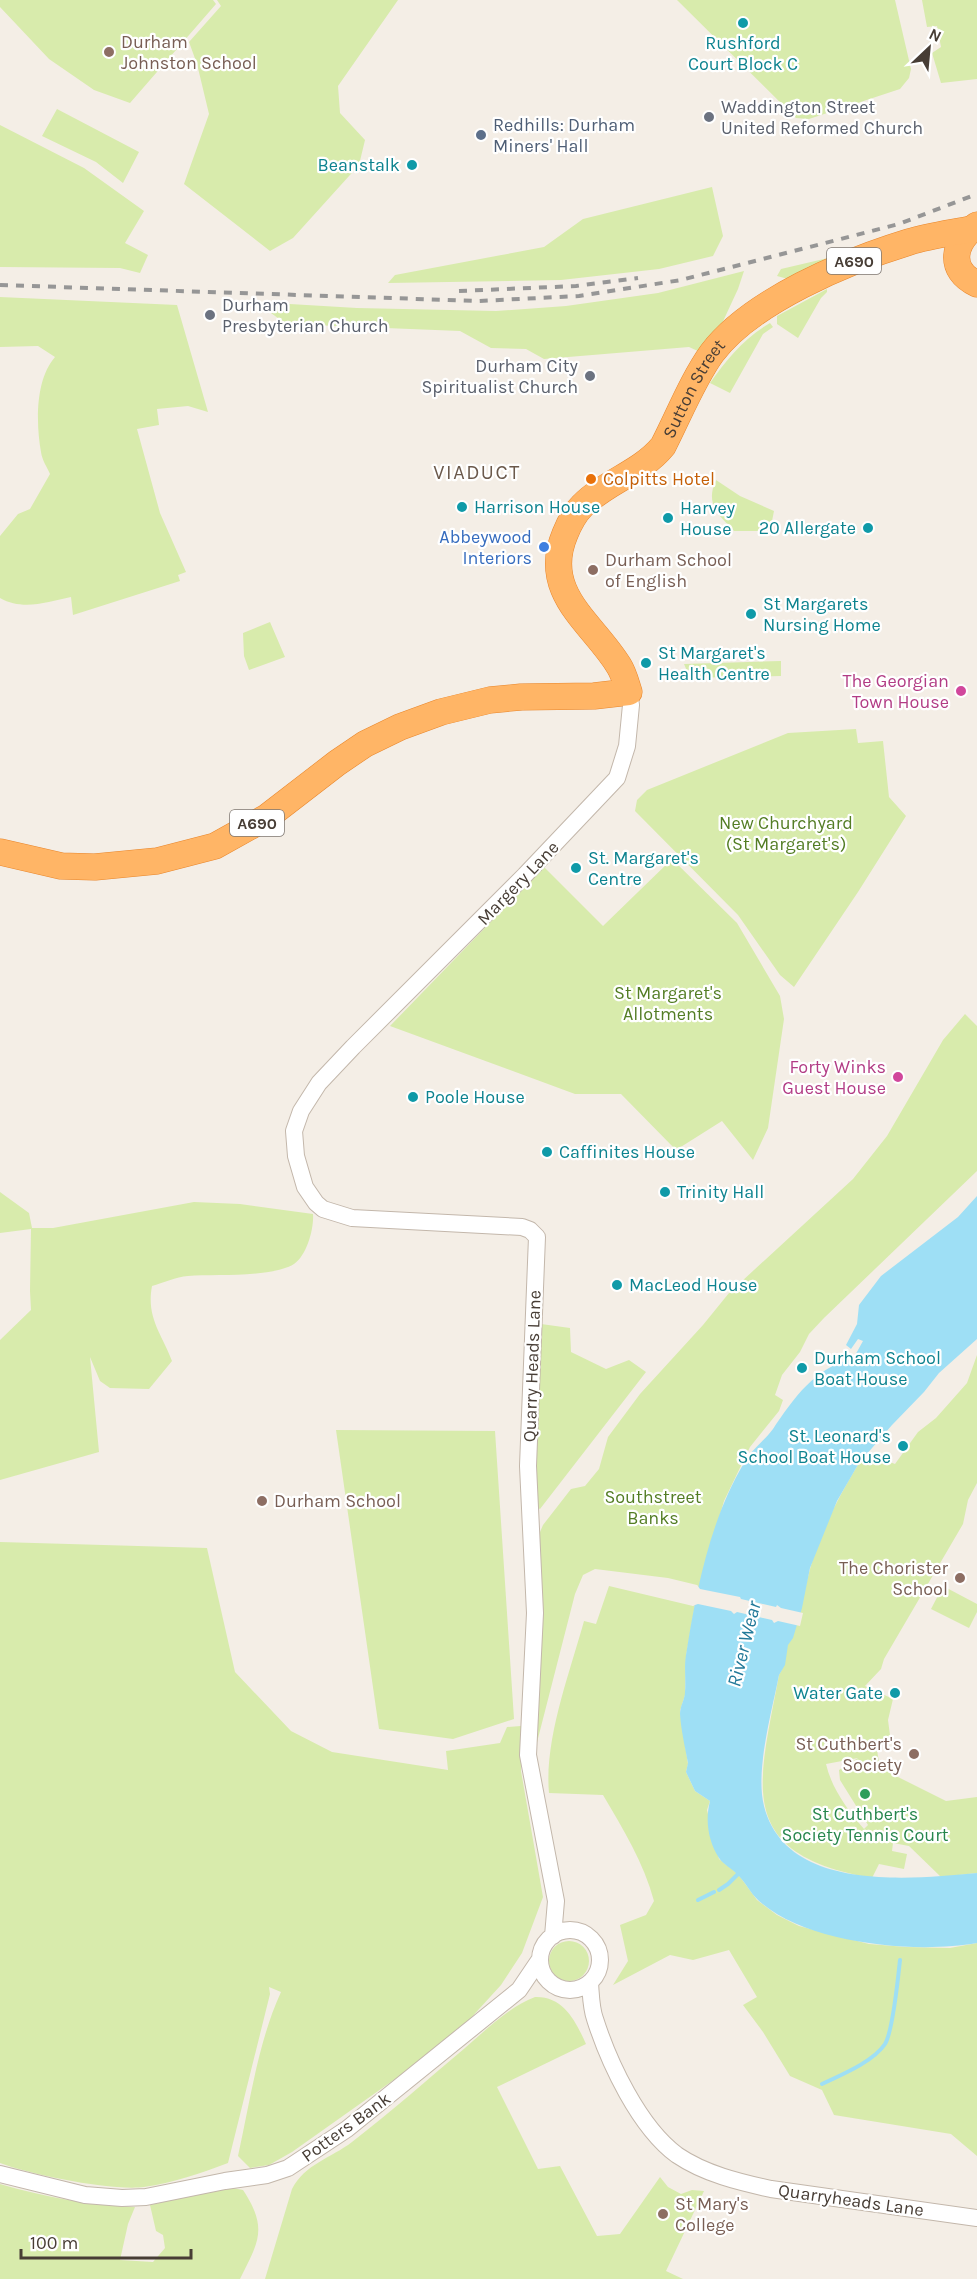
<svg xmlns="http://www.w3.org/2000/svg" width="977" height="2279" font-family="Karla,sans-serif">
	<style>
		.green { fill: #d8ebac; fill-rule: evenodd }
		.water { fill: #9edff5 }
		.pier { fill: #f4eee6 }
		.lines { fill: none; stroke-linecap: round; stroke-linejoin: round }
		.stream { stroke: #9edff5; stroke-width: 4 }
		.minor-casing { stroke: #c3b7ab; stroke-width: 18 }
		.highway-casing { stroke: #e8862c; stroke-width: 27 }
		.minor { stroke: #fff; stroke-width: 16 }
		.highway { stroke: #ffb566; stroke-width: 26 }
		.rail { stroke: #969696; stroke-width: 4; stroke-dasharray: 8 8; stroke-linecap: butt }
		.culture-dot { fill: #0f9aa8; stroke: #fff; stroke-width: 2 }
		.education-dot { fill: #8d6e63; stroke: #fff; stroke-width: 2 }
		.worship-dot { fill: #6b7280; stroke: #fff; stroke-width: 2 }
		.service-dot { fill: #5c6f8a; stroke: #fff; stroke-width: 2 }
		.food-dot { fill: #e8710a; stroke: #fff; stroke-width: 2 }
		.shop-dot { fill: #3f7fe0; stroke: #fff; stroke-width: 2 }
		.hotel-dot { fill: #d1479c; stroke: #fff; stroke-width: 2 }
		.leisure-dot { fill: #2e9e5b; stroke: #fff; stroke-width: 2 }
		.labels { text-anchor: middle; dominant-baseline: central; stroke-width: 4.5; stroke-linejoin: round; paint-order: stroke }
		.shield { fill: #fff; stroke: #7e7772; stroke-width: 1.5 }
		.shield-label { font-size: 16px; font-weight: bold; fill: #473d35 }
		.education-label { font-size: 18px; fill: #785e54; stroke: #fff; text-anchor: start }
		.culture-label { font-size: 18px; fill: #0d838f; stroke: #fff; text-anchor: start }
		.worship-label { font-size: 18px; fill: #5b616d; stroke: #fff; text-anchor: start }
		.service-label { font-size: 18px; fill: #4e5e75; stroke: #fff; text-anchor: start }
		.street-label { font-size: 18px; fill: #473d35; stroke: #fff }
		.food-label { font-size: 18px; fill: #c56008; stroke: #fff; text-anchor: start }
		.shop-label { font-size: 18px; fill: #366cbe; stroke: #fff; text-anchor: end }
		.hotel-label { font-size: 18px; fill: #b23c85; stroke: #fff; text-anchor: end }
		.park-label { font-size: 18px; fill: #537d24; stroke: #fff }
		.leisure-label { font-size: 18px; fill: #27864d; stroke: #fff }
		.neighbourhood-label { font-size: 20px; letter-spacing: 1.5px; fill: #6b594b; stroke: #fff }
		.water-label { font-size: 20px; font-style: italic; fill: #227999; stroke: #fff }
	</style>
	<rect width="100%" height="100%" fill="#f4eee6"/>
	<path class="green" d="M 0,0 L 213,0 L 216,4 L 130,103 L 94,90 L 49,59 L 0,7 Z
		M 217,0 L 398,0 L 338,86 L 340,113 L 365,140 L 359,165 L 293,238 L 270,251 L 184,184 L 209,114 L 197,64 L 189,42 L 221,6 Z
		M 677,0 L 895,0 L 911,69 L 909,78 L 900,89 L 809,119 L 796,118 Z
		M 922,0 L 977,0 L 977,79 L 941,83 L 932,53 L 941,47 L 937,26 L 927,27 Z
		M 57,109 L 139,152 L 123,183 L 96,162 L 42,136 Z
		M 0,125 L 84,168 L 144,211 L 125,243 L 148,255 L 140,273 L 120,268 L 0,267 Z
		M 712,187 L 723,236 L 713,256 L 659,269 L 561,280 L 388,283 L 395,275 L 544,247 L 583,219 Z
		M 828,258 L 830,260 L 788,279 L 777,276 L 781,269 Z
		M 744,271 L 738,289 L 719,330 L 700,352 L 689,347 L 544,359 L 526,349 L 491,348 L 460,331 L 286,324 L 256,302 L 357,308 L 496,311 L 566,306 L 658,293 Z
		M 827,289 L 827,292 L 821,298 L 798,338 L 777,324 L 777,316 Z
		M 0,297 L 177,305 L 208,412 L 188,406 L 157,409 L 159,425 L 137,429 L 160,513 L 186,572 L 178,575 L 180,581 L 73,615 L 71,597 C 47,602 23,611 0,598 L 0,536 L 18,514 L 30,509 L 50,474 C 47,467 42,460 41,452 C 36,424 35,380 55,357 L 38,346 L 0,347 Z
		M 770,323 L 773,327 L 763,334 L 730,393 L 710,383 C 727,359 744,338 770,323 Z
		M 716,480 L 740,496 L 774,511 L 770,531 L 734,531 C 718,514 705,504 716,480 Z
		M 270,622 L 285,657 L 249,670 L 244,656 L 243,633 Z
		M 781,661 L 781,676 L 690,678 L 684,664 Z
		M 856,729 L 858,743 L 883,741 L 889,797 L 906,816 L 858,892 L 794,987 L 780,975 L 738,915 L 635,811 L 637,800 L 647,790 L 788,733 Z
		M 672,859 L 737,923 L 780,996 L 784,1019 L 768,1128 L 753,1160 L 722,1121 L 676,1150 L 621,1094 L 575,1094 L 390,1026 L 544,867 L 603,926 Z
		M 965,1014 L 977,1026 L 977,1171 L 824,1318 L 809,1334 L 800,1352 L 782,1375 L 775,1395 L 783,1400 L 779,1411 L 750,1447 L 724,1501 L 699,1588 L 697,1585 L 668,1578 L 595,1569 L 583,1575 L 575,1594 L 534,1754 L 537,1539 L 543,1525 L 571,1489 L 585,1486 L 599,1469 L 608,1437 L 640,1394 L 703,1325 L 729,1293 L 853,1179 L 887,1136 L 943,1040 Z
		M 0,1192 L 29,1213 L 32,1228 L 53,1228 L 194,1202 L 240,1204 L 313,1214 C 314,1229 307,1255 294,1264 C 271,1278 215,1274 188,1276 C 176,1277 163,1283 152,1286 C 146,1318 162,1334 172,1361 L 149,1389 L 110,1388 L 100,1381 L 90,1357 L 99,1452 L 0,1480 L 0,1340 L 31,1310 L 30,1291 L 31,1229 L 0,1233 Z
		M 541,1324 L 570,1328 L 571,1352 L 606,1369 L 629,1360 L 646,1372 L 540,1509 L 536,1507 L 534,1407 Z
		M 977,1355 L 977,1483 L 968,1500 L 963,1524 L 884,1659 L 881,1669 L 865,1686 L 893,1699 L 888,1720 L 891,1743 L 872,1744 L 877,1750 L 879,1762 L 888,1772 L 946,1801 L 977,1797 L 977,1873 L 941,1877 L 909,1846 L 893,1843 L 892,1851 L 907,1854 L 904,1869 L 879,1864 L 872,1878 C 732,1854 759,1784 779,1675 C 786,1663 784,1654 788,1644 C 800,1620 803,1595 810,1569 C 820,1532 839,1496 859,1463 L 885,1460 L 895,1464 L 918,1432 L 936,1418 L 967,1383 ZM 858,1758 L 839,1770 L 840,1780 L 868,1825 L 864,1829 C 847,1809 832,1789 826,1764 Z
		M 336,1430 L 495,1431 L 514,1719 L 453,1739 L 379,1729 Z
		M 0,1542 L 207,1548 L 235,1672 L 291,1731 L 332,1752 L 448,1770 L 446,1751 L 500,1743 L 507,1727 L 521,1726 L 521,1771 L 543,1897 L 522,1953 L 501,1985 L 469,2020 L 436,2050 L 292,2152 L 269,2165 L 250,2168 L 238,2156 C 250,2102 258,2042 281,1992 L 269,1987 L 270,1994 L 228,2163 C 201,2173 173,2183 144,2187 C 111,2191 32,2175 0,2163 Z
		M 609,1586 L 693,1606 L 695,1605 L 686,1656 L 685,1695 L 680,1711 L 688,1764 L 686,1772 L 695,1791 L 710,1801 L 707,1810 L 719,1859 L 738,1874 L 757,1900 L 777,1915 L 799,1926 L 869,1944 L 906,1947 L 950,1948 L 977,1943 L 977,2156 L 951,2134 L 834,2115 L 822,2090 L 790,2076 L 763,2032 L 743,2005 L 757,1997 L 729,1950 L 693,1960 L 670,1955 L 613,1985 L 628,1961 L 620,1925 L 646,1915 L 654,1901 C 644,1863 623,1829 603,1795 L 549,1793 C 544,1740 570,1672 584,1621 L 596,1624 Z
		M 943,1586 L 977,1604 L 977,1612 L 969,1628 L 931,1609 Z
		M549 1961a20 20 0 1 1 40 0a20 20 0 1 1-40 0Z
		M 535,1997 C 564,1996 576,2022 586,2044 L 497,2087 L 538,2169 L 560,2166 L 597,2236 L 620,2234 L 660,2177 L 668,2187 L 681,2194 L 692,2190 L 704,2191 L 666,2271 L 683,2279 L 265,2279 L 292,2189 C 305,2164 331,2158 352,2142 C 391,2112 428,2079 465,2048 C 487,2029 509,2007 535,1997 Z
		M 0,2184 C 45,2197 88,2205 135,2207 L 128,2224 L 120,2260 L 153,2262 L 165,2248 L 163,2235 L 156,2231 L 150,2205 L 228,2187 L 243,2190 C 268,2228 259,2241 240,2279 L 0,2279 Z"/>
	<path class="water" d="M 977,1196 L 977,1339 L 939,1373 L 924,1392 L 892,1425 L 859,1463 L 837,1501 L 810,1568 L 802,1608 L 793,1638 L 788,1645 L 785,1665 L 779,1675 C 772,1711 755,1771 764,1806 C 786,1893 911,1879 977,1873 L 977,1943 C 915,1954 807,1944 759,1901 C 750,1893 745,1881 736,1873 C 731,1868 723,1864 719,1858 C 708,1841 705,1820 710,1801 L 695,1791 L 686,1772 L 688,1763 C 685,1747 681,1730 680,1714 C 680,1706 685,1699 685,1692 C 686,1680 684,1667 686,1655 C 696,1591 710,1520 744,1463 C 752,1449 764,1441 773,1429 C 793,1399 816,1366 853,1359 L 863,1341 L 858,1339 L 851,1349 L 846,1345 L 857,1324 L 859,1305 L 881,1276 L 958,1217 Z"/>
	<path class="pier" d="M 697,1585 L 700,1589 L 740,1597 L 741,1599 L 776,1607 L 777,1605 L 781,1608 L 803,1613 L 800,1626 L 778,1621 L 774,1623 L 772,1620 L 737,1612 L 734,1614 L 731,1611 L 698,1604 L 692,1606 Z"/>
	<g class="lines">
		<path class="stream" d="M 719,1890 L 728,1884 L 741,1871
			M 698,1900 L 714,1892
			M 822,2084 C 841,2075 873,2062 885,2044 C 893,2031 898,1978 900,1960"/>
		<defs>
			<path id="minor" d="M540 1960a30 30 0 1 1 60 0a30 30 0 1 1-60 0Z
				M 553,1936 L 556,1901 L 528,1755 L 535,1613 L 528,1466 L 537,1237 L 530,1230 L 522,1227 L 352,1218 L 323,1209 L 316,1203 L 305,1187 L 296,1156 L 294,1131 L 301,1111 L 319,1083 L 353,1047 L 525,875 L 617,778 L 627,746 L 631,705 L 629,692
				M 590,1983 C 591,1995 591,2008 595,2019 C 609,2063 639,2127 677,2155 C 705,2174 739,2182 771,2189 L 977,2218
				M 0,2174 L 85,2195 L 122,2198 L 146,2197 L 225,2181 L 267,2175 L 288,2168 L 347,2129 L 519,1990 L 540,1959"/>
			<g id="highway">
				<path d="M 977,225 C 953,242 947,270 977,284"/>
				<path id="s1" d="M 0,852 L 61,866 L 95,867 L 157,861 L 215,846 L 267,817 L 337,763 L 365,744 L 400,727 L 441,712 L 490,700 L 521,697 L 594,696 L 629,692 C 626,683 624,674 619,666 C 593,623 540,593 565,534 C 569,524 574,514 582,506 C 605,482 641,473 663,446 C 678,417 693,379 712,353 C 751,301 847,261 909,242 C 929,236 951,233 971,229"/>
			</g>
		</defs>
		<use href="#minor" class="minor-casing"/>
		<use href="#highway" class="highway-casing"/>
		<use href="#minor" class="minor"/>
		<use href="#highway" class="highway"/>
		<path class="rail" d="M 0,285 L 479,301 L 579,296 L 681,280 L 899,224 L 977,194
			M 459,291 L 576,286 L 638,278"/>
	</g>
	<g class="culture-dot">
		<circle cx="743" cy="23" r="6"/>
		<circle cx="412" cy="165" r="6"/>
		<circle cx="462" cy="507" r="6"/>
		<circle cx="668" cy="518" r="6"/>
		<circle cx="868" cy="528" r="6"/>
		<circle cx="751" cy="614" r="6"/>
		<circle cx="646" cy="663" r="6"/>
		<circle cx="576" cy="868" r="6"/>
		<circle cx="413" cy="1097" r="6"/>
		<circle cx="547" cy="1152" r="6"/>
		<circle cx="665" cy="1192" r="6"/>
		<circle cx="617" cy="1285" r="6"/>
		<circle cx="802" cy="1368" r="6"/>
		<circle cx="903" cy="1446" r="6"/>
		<circle cx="895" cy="1693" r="6"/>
	</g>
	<g class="education-dot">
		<circle cx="109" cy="52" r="6"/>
		<circle cx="593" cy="570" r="6"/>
		<circle cx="262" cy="1501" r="6"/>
		<circle cx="960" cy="1578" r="6"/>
		<circle cx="914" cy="1754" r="6"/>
		<circle cx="663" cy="2214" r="6"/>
	</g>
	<g class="worship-dot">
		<circle cx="709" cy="117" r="6"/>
		<circle cx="210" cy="315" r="6"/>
		<circle cx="590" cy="376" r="6"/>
	</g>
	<circle class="service-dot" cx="481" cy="135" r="6"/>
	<circle class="food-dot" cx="591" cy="479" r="6"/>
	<circle class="shop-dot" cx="544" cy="547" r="6"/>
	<g class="hotel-dot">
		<circle cx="961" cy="691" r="6"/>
		<circle cx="898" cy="1077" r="6"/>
	</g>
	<circle class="leisure-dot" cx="865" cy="1794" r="6"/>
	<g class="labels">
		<g class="shield">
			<rect x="827" y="248" width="54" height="26" rx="4.5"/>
			<rect x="230" y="810" width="54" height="26" rx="4.5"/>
		</g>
		<g class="shield-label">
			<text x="854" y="261">A690</text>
			<text x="257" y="823">A690</text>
		</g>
		<g class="education-label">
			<text x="121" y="42">Durham<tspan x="121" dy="21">Johnston School</tspan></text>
			<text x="605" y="560">Durham School<tspan x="605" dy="21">of English</tspan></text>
			<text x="274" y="1501">Durham School</text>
			<text x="948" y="1568" text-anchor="end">The Chorister<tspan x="948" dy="21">School</tspan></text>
			<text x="902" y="1744" text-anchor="end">St Cuthbert's<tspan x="902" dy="21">Society</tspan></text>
			<text x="675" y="2204">St Mary's<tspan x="675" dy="21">College</tspan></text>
		</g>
		<g class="culture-label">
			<text x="743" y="43" text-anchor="middle">Rushford<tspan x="743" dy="21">Court Block C</tspan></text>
			<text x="400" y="165" text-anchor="end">Beanstalk</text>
			<text x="474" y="507">Harrison House</text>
			<text x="680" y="508">Harvey<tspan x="680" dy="21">House</tspan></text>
			<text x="856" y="528" text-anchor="end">20 Allergate</text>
			<text x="763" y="604">St Margarets<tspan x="763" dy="21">Nursing Home</tspan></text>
			<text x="658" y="653">St Margaret's<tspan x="658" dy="21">Health Centre</tspan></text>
			<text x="588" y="858">St. Margaret's<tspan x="588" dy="21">Centre</tspan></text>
			<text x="425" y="1097">Poole House</text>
			<text x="559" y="1152">Caffinites House</text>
			<text x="677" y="1192">Trinity Hall</text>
			<text x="629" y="1285">MacLeod House</text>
			<text x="814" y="1358">Durham School<tspan x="814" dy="21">Boat House</tspan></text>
			<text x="891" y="1436" text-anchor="end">St. Leonard's<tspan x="891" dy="21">School Boat House</tspan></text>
			<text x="883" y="1693" text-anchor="end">Water Gate</text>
		</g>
		<g class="worship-label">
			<text x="721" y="107">Waddington Street<tspan x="721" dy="21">United Reformed Church</tspan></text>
			<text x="222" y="305">Durham<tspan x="222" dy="21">Presbyterian Church</tspan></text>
			<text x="578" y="366" text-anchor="end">Durham City<tspan x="578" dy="21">Spiritualist Church</tspan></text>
		</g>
		<g class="service-label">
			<text x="493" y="125">Redhills: Durham<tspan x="493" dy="21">Miners' Hall</tspan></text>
		</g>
		<g class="street-label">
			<text stroke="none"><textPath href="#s1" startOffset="1052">Sutton Street</textPath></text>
			<text transform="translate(518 883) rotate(-46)">Margery Lane</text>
			<text transform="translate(532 1366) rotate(-88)">Quarry Heads Lane</text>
			<text transform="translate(346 2127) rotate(-36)">Potters Bank</text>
			<text transform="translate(851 2200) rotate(8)">Quarryheads Lane</text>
		</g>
		<g class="food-label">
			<text x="603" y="479">Colpitts Hotel</text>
		</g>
		<g class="shop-label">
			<text x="532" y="537">Abbeywood<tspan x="532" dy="21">Interiors</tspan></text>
		</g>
		<g class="hotel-label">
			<text x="949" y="681">The Georgian<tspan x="949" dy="21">Town House</tspan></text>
			<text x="886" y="1067">Forty Winks<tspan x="886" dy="21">Guest House</tspan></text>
		</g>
		<g class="park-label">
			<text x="786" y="823">New Churchyard<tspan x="786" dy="21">(St Margaret's)</tspan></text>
			<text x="668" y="993">St Margaret's<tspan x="668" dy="21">Allotments</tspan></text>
			<text x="653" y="1497">Southstreet<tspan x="653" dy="21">Banks</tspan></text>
		</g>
		<g class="leisure-label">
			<text x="865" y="1814">St Cuthbert's<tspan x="865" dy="21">Society Tennis Court</tspan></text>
		</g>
		<g class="neighbourhood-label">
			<text x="477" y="472">VIADUCT</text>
		</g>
		<g class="water-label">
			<text transform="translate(744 1644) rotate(-76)">River Wear</text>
		</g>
	</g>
	<g transform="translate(929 48) rotate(26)" stroke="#ffffff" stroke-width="4.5" paint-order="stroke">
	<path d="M0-4.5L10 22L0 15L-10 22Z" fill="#473d35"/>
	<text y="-9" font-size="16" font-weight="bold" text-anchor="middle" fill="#473d35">N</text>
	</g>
	<path d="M21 2249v9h170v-9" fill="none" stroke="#473d35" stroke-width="3"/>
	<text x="30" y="2249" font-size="18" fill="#473d35" stroke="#ffffff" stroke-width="4.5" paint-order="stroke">100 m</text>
</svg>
